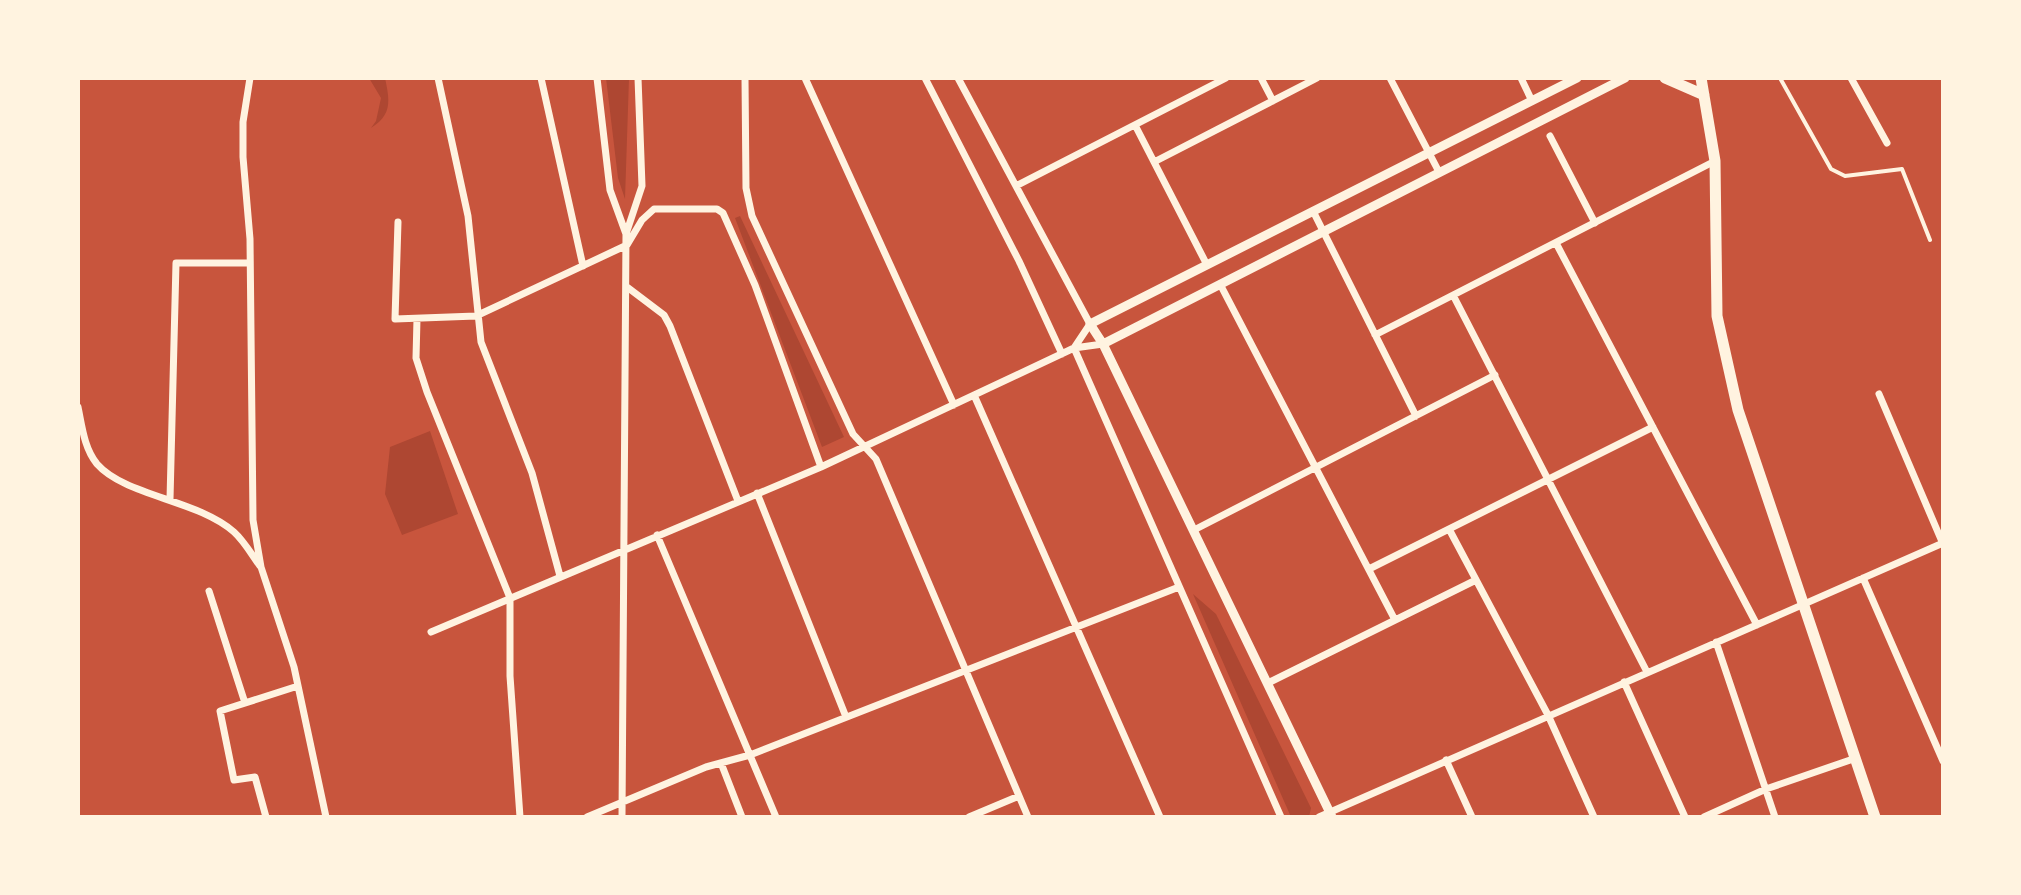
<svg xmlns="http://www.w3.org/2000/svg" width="2021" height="895" font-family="'Fira Sans',sans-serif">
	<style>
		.green { fill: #ae4732 }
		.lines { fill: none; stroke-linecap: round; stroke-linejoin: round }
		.service { stroke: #fff3e0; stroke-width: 4 }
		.minor { stroke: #fff3e0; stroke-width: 7 }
		.tertiary { stroke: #fff3e0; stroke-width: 9 }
		.secondary { stroke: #fff3e0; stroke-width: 11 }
	</style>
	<rect width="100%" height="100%" fill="#c8553d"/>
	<path class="green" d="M 369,78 L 385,78 C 390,101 392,115 371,128 L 376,121 L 381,98 Z
		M 606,78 L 629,78 L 625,199 L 618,178 Z
		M 740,216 L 844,437 L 822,447 L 735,218 Z
		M 430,431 L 458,514 L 402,535 L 385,494 L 390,447 Z
		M 1193,594 L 1216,614 L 1311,808 L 1309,817 L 1291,817 Z"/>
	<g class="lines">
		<path class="service" d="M 1780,78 L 1831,169 L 1845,176 L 1902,169 L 1930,240"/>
		<path class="minor" d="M 250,78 L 243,122 L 243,157 L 250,239 L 253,520 L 261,567 L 294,667 L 326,817
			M 438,78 L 468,216 L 481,342 L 532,473 L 560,576
			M 541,78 L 583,266
			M 597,78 L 610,190 L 626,234
			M 745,78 L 746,188 L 752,216 L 853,434 L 876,459 L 1028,817
			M 805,78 L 954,405
			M 925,78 L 1019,261 L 1062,354
			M 958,78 L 1090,324 L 1074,348
			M 1261,78 L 1273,101
			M 1390,78 L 1439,172
			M 1521,78 L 1532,101
			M 1851,78 L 1887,143
			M 1135,125 L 1207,265
			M 1550,136 L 1595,223
			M 1154,162 L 1317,78
			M 1016,186 L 1226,78
			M 1313,211 L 1416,416
			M 398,222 L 395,319 L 476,316 L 627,245 L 642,220 L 654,209 L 717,209 L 723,213 L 755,285 L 821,467
			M 1556,243 L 1757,625
			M 1220,284 L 1395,620
			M 627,287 L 664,315 L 670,326 L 738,501
			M 1453,295 L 1647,672
			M 417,319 L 416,358 L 427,392 L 510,598 L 510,676 L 520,817
			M 1375,335 L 1715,161
			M 1074,348 L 1281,817
			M 1879,394 L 1943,544
			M 974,395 L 1160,817
			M 78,407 C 82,426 84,448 97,464 C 125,496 198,500 234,532 C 244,541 252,555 260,566
			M 757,493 L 846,717
			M 170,499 L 176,263 L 250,263
			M 1449,529 L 1548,715 L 1594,817
			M 1194,530 L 1495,375
			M 657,535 L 776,817
			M 1369,569 L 1653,427
			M 1863,578 L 1943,761
			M 209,591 L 245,703
			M 431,632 L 821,467 L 1074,348 L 1103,344
			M 1716,642 L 1775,817
			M 1624,682 L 1685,817
			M 1268,683 L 1476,580
			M 1446,760 L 1472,817
			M 721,763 L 742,817
			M 266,817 L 255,777 L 234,780 L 220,711 L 298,686
			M 587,817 L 706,767 L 750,755 L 1179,587
			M 622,817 L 626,234 L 642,186 L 638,78
			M 969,817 L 1019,796
			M 1319,817 L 1943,543
			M 1704,817 L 1766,789 L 1856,758"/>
		<path class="tertiary" d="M 1103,344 L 1625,78
			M 1332,817 L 1103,344 L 1090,324 L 1577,78"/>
		<path class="secondary" d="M 1665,78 L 1704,95
			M 1701,78 L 1715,161 L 1717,316 L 1738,410 L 1875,817"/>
	</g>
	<rect width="2021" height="895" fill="none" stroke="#fff3e0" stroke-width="160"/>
</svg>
